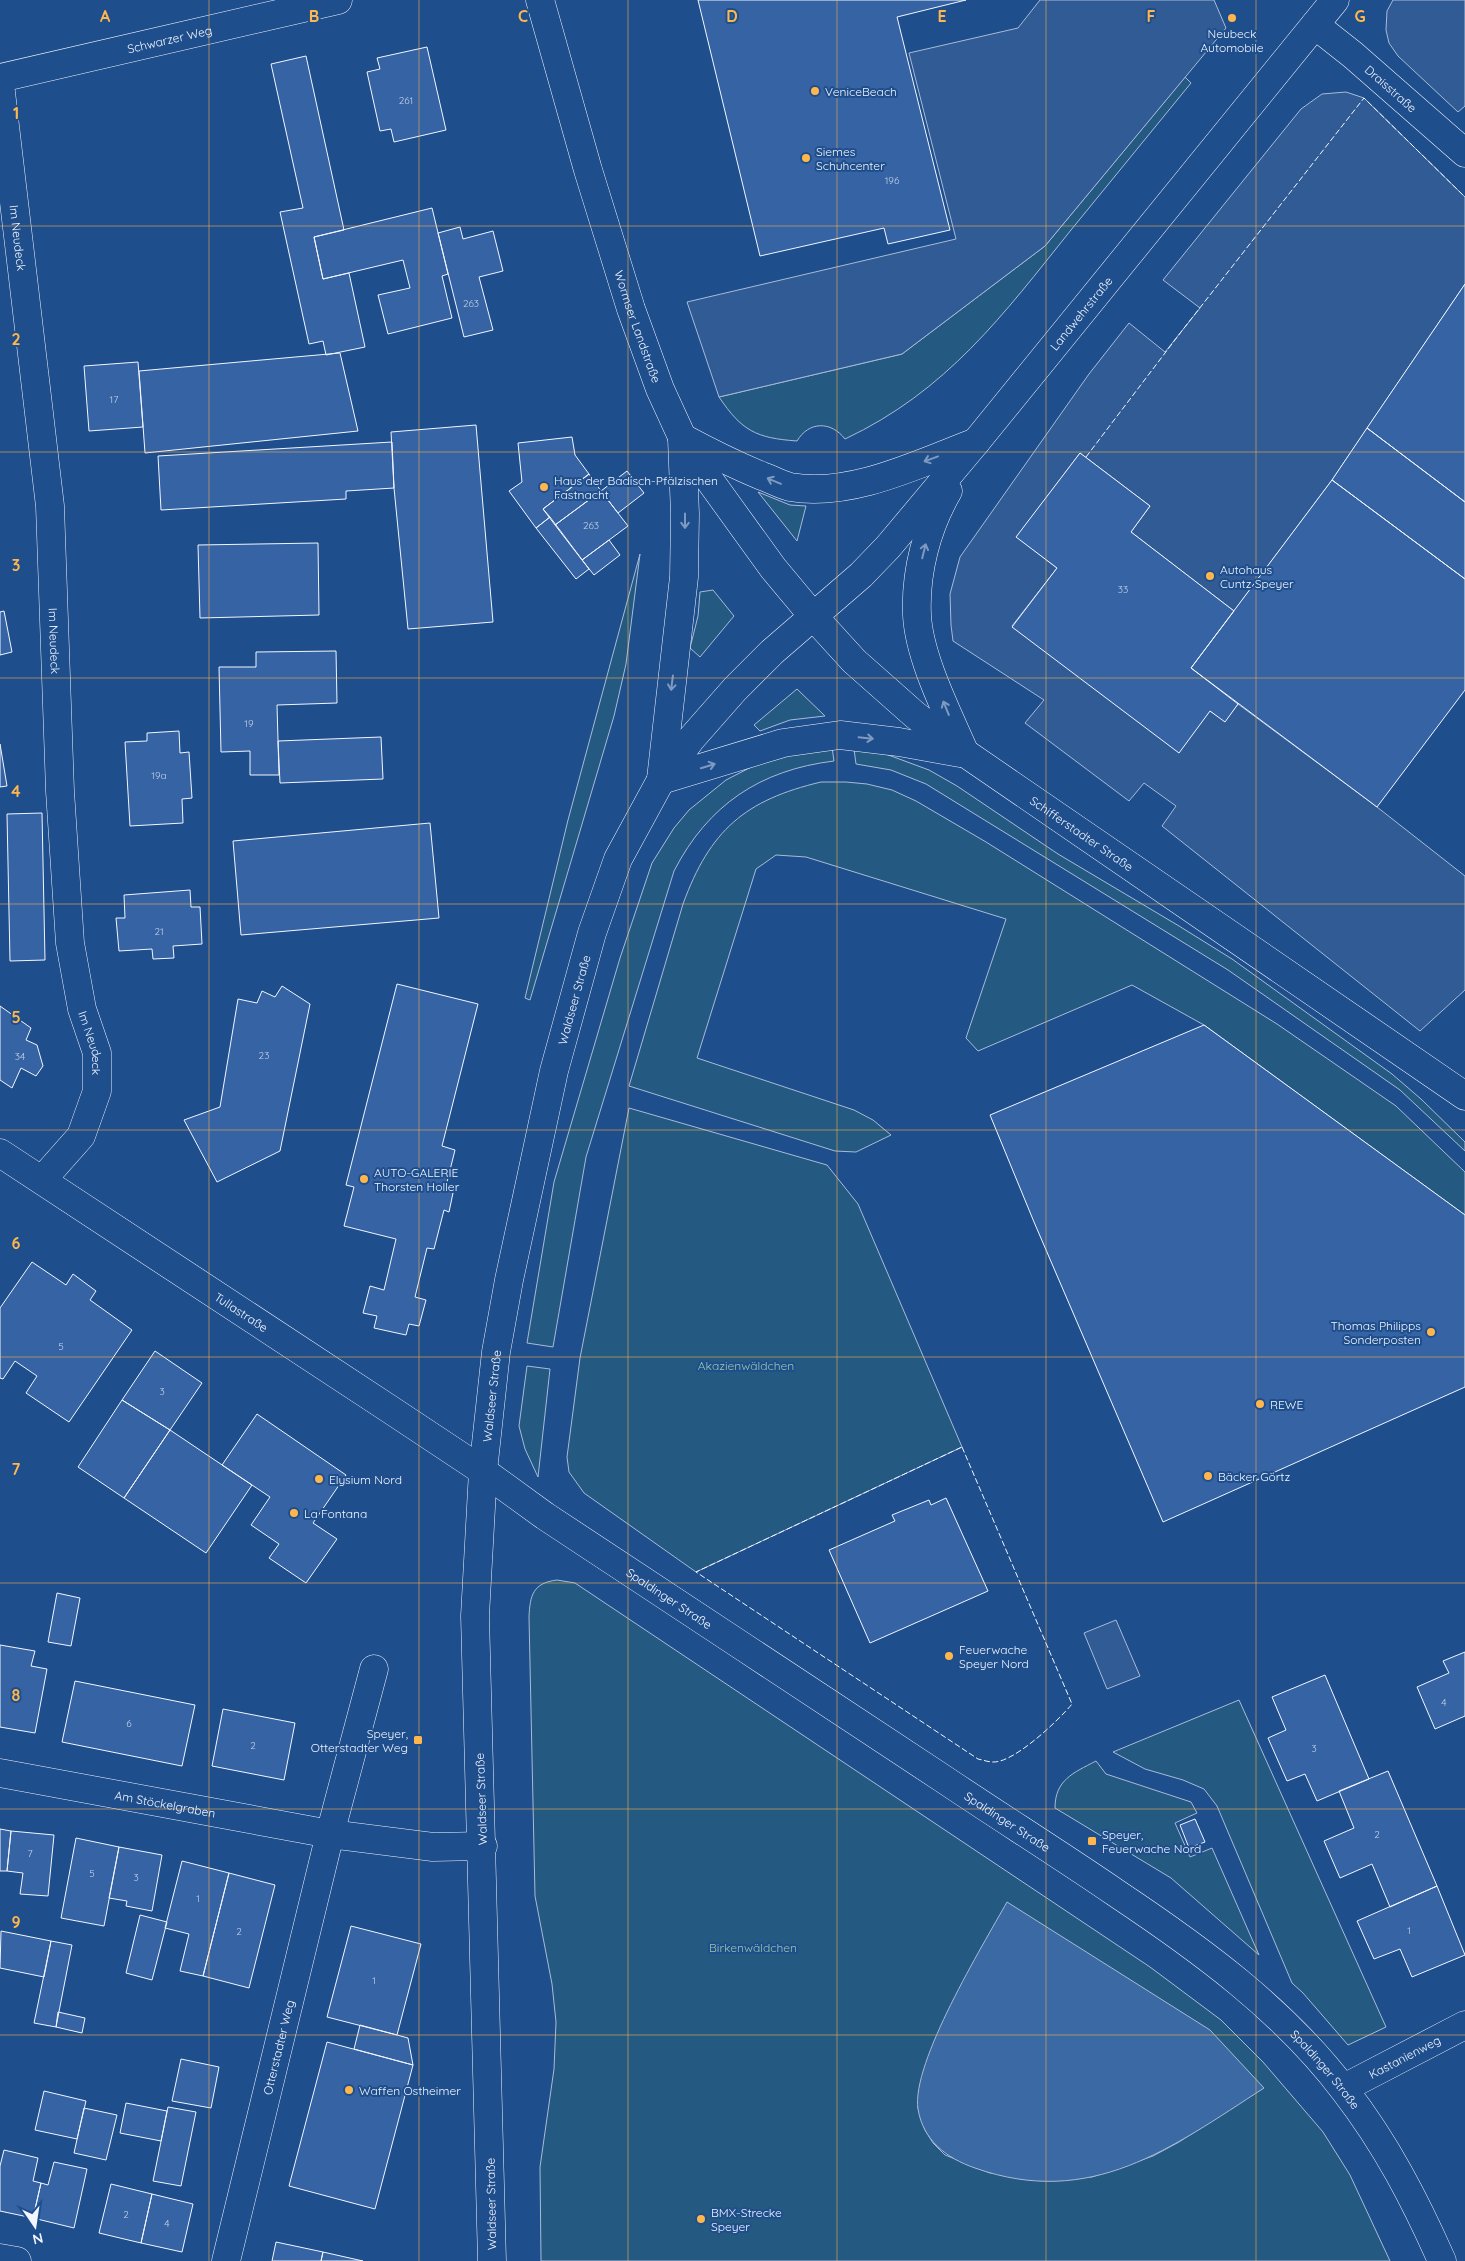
<svg xmlns="http://www.w3.org/2000/svg" width="1465" height="2261" font-family="Quicksand,sans-serif">
	<style>
		.green { fill: #245a82; stroke: #a8bbd7; fill-rule: evenodd }
		.parking { fill: #305b95; stroke: #a8bbd7 }
		.water { fill: #3b69a3; stroke: #a8bbd7 }
		.building { fill: #3563a3; stroke: #f2f6ff }
		.lines { fill: none; stroke-linecap: round; stroke-linejoin: round }
		.street-casing { stroke: #f2f6ff; stroke-width: 29 }
		.secondary-casing { stroke: #f2f6ff; stroke-width: 29 }
		.street { stroke: #1f4e8c; stroke-width: 28 }
		.secondary { stroke: #1f4e8c; stroke-width: 28 }
		.fence { stroke: #f2f6ff; stroke-width: 1; stroke-dasharray: 6 2.5; stroke-linecap: butt }
		.oneway { stroke: #7e9ac0 }
		.grid { fill: none; stroke: #ffb74d; stroke-width: 1; stroke-opacity: 0.55 }
		.poi-dot { fill: #ffb74d; stroke: #1f4e8c; stroke-width: 2 }
		.labels { text-anchor: middle; dominant-baseline: central; stroke-width: 4; stroke-linejoin: round; paint-order: stroke }
		.number-label { font-size: 10px; fill: #c3d1e8 }
		.poi-label { font-size: 12px; fill: #f2f6ff; stroke: #1f4e8c; text-anchor: start }
		.street-label { font-size: 12px; fill: #f2f6ff; stroke: #1f4e8c }
		.park-label { font-size: 12px; fill: #97c8a6; stroke: #1f4e8c }
		.grid-label { font-size: 16px; text-anchor: middle; font-weight: bold; fill: #ffb74d; stroke: #1f4e8c; stroke-width: 4; stroke-linejoin: round; paint-order: stroke }
	</style>
	<rect width="100%" height="100%" fill="#1f4e8c"/>
	<path class="green" d="M 1185,77 L 1191,83 C 1151,132 1111,181 1071,230 C 1003,315 947,391 845,439 C 831,421 809,421 797,441 C 756,438 742,431 719,397 L 902,354 L 1045,246 Z
		M 758,492 L 790,505 L 806,506 L 797,541 Z
		M 640,554 L 626,664 L 614,716 L 530,1000 L 525,998 L 568,820 Z
		M 713,590 L 734,616 L 700,657 L 690,648 L 698,616 L 700,592 Z
		M 797,689 L 825,716 L 790,720 L 760,731 L 754,725 Z
		M 832,747 L 834,761 C 760,770 708,805 674,871 L 586,1157 L 553,1347 L 527,1343 L 554,1182 L 620,958 L 652,863 L 674,828 L 689,810 L 726,780 L 761,762 L 780,755 Z
		M 854,749 L 883,753 L 929,770 L 957,786 L 1058,854 L 1179,926 L 1232,959 L 1392,1074 L 1421,1099 L 1465,1142 L 1465,1151 L 1400,1090 L 1228,970 L 926,784 L 891,770 L 856,764 Z
		M 821,782 L 846,782 L 867,784 L 892,790 L 916,801 L 986,842 L 1277,1024 L 1396,1106 L 1465,1172 L 1465,1215 L 1204,1025 L 1132,985 L 978,1051 L 966,1038 L 1006,919 L 806,857 L 776,855 L 756,869 L 697,1058 L 854,1110 L 873,1120 L 891,1135 L 856,1152 L 835,1151 L 629,1086 L 683,904 C 710,830 745,800 821,782 Z
		M 629,1108 L 827,1165 L 858,1204 L 962,1447 L 696,1572 L 584,1493 L 569,1472 L 567,1457 L 580,1358 Z
		M 527,1366 L 550,1369 L 538,1477 L 525,1449 L 519,1426 Z
		M 557,1580 L 575,1583 L 1150,1967 L 1221,2020 L 1263,2062 L 1323,2132 L 1350,2175 L 1390,2261 L 541,2261 L 540,2167 L 554,2069 L 556,2022 L 552,1984 L 535,1896 L 529,1617 C 530,1595 533,1583 557,1580 ZM 920,2084 L 1263,2088 L 1179,2142 L 1153,2156 L 1092,2177 L 990,2173 L 945,2155 L 933,2143 L 925,2130 L 918,2108 Z
		M 1239,1700 L 1386,2027 L 1348,2045 L 1303,1993 L 1292,1983 L 1217,1806 L 1204,1789 L 1183,1780 L 1145,1769 L 1113,1752 Z
		M 1096,1761 L 1106,1774 L 1191,1802 L 1197,1813 L 1175,1823 L 1190,1857 L 1212,1848 L 1259,1955 L 1171,1878 L 1055,1808 C 1055,1780 1073,1773 1096,1761 Z"/>
	<path class="parking" d="M 1040,0 L 1214,0 L 1226,28 L 1045,246 L 902,354 L 719,397 L 687,302 L 956,239 L 909,53 L 1018,28 Z
		M 1393,0 L 1465,0 L 1465,106 L 1458,112 L 1398,56 L 1389,43 L 1386,30 L 1387,11 Z
		M 1346,92 L 1364,98 L 1465,197 L 1465,284 L 1332,480 L 1234,611 L 1131,532 L 1150,506 L 1080,453 L 1017,537 L 1057,568 L 1012,626 L 1210,711 L 1225,721 L 1238,704 L 1377,807 L 1465,876 L 1465,990 L 1420,1031 L 1162,826 L 1176,806 L 1144,783 L 1129,801 L 1025,723 L 1044,700 L 953,641 L 951,625 L 950,594 L 960,557 L 1089,374 L 1129,323 L 1165,352 L 1200,308 L 1163,280 L 1301,109 L 1322,94 Z
		M 1116,1620 L 1140,1676 L 1107,1689 L 1084,1633 Z"/>
	<path class="water" d="M 1007,1902 L 1210,2030 L 1264,2088 C 1171,2148 1091,2209 975,2168 C 946,2158 923,2140 918,2109 C 911,2063 983,1945 1007,1902 Z"/>
	<path class="building" d="M 698,0 L 966,0 L 897,17 L 950,230 L 888,244 L 884,228 L 760,256 Z
		M 427,47 L 446,130 L 394,142 L 391,129 L 380,131 L 367,72 L 380,69 L 377,58 Z
		M 306,56 L 344,230 L 314,237 L 323,279 L 349,273 L 365,347 L 326,355 L 323,341 L 309,344 L 280,212 L 303,208 L 271,64 Z
		M 432,208 L 448,274 L 442,276 L 452,318 L 388,334 L 378,295 L 410,288 L 403,260 L 323,279 L 314,237 Z
		M 460,227 L 463,239 L 493,231 L 503,271 L 479,277 L 493,330 L 464,337 L 438,233 Z
		M 1465,284 L 1465,502 L 1367,428 Z
		M 340,353 L 358,431 L 145,453 L 139,371 Z
		M 138,362 L 143,427 L 89,431 L 84,366 Z
		M 476,425 L 493,622 L 408,629 L 394,488 L 391,432 Z
		M 1367,428 L 1465,502 L 1465,579 L 1332,480 Z
		M 572,437 L 575,455 L 589,474 L 543,509 L 550,517 L 536,528 L 509,491 L 522,482 L 518,443 Z
		M 392,442 L 394,488 L 346,491 L 346,499 L 161,510 L 158,456 Z
		M 1080,453 L 1150,506 L 1131,532 L 1234,611 L 1191,668 L 1238,704 L 1225,722 L 1210,711 L 1179,753 L 1012,627 L 1057,568 L 1016,537 Z
		M 627,471 L 644,493 L 618,513 L 601,491 Z
		M 589,474 L 601,491 L 555,525 L 543,509 Z
		M 1332,480 L 1465,579 L 1465,690 L 1377,807 L 1191,668 Z
		M 601,491 L 628,526 L 582,560 L 555,525 Z
		M 550,517 L 589,569 L 576,579 L 536,528 Z
		M 609,540 L 620,555 L 594,575 L 582,560 Z
		M 318,543 L 319,615 L 200,618 L 198,545 Z
		M 4,611 L 12,652 L 0,655 L 0,612 Z
		M 336,651 L 337,703 L 277,705 L 279,775 L 250,775 L 250,751 L 221,752 L 219,667 L 256,667 L 256,652 Z
		M 179,731 L 180,753 L 189,752 L 192,798 L 182,799 L 183,823 L 130,826 L 125,742 L 147,741 L 147,733 Z
		M 381,737 L 383,779 L 280,783 L 278,741 Z
		M 0,744 L 7,786 L 0,787 Z
		M 42,813 L 45,960 L 10,961 L 7,814 Z
		M 430,823 L 439,918 L 241,935 L 233,841 Z
		M 190,890 L 191,907 L 200,907 L 202,944 L 173,946 L 174,958 L 153,959 L 152,949 L 119,951 L 116,918 L 125,918 L 124,895 Z
		M 397,984 L 478,1004 L 442,1146 L 455,1150 L 445,1190 L 453,1193 L 449,1212 L 444,1210 L 434,1249 L 427,1248 L 415,1297 L 426,1300 L 419,1326 L 409,1324 L 406,1335 L 374,1328 L 377,1316 L 363,1313 L 370,1286 L 384,1290 L 396,1239 L 344,1226 L 354,1187 L 346,1185 Z
		M 282,986 L 310,1004 L 280,1151 L 217,1182 L 184,1120 L 220,1107 L 238,999 L 257,1003 L 262,991 L 275,997 Z
		M 0,1006 L 31,1028 L 26,1040 L 37,1045 L 43,1066 L 36,1076 L 21,1068 L 12,1088 L 0,1080 Z
		M 1204,1025 L 1465,1215 L 1465,1387 L 1163,1522 L 1034,1222 L 990,1115 Z
		M 32,1262 L 66,1285 L 73,1274 L 96,1291 L 90,1300 L 132,1330 L 69,1422 L 26,1393 L 37,1376 L 15,1361 L 3,1379 L 0,1378 L 0,1308 Z
		M 155,1351 L 202,1383 L 170,1430 L 122,1400 Z
		M 122,1400 L 170,1430 L 124,1498 L 78,1467 Z
		M 257,1414 L 346,1475 L 313,1523 L 337,1539 L 306,1583 L 269,1558 L 279,1544 L 251,1525 L 270,1497 L 222,1465 Z
		M 170,1430 L 252,1485 L 206,1553 L 124,1498 Z
		M 946,1498 L 988,1591 L 870,1643 L 829,1550 L 895,1521 L 892,1515 L 929,1500 L 931,1505 Z
		M 57,1593 L 80,1598 L 71,1646 L 48,1642 Z
		M 0,1645 L 35,1651 L 31,1666 L 47,1669 L 35,1733 L 0,1727 Z
		M 1465,1652 L 1465,1716 L 1435,1729 L 1417,1687 L 1449,1673 L 1443,1661 Z
		M 1325,1675 L 1369,1779 L 1317,1801 L 1305,1774 L 1287,1781 L 1268,1738 L 1286,1730 L 1272,1697 Z
		M 75,1681 L 195,1705 L 182,1766 L 62,1742 Z
		M 223,1709 L 295,1723 L 284,1780 L 212,1766 Z
		M 1388,1771 L 1437,1886 L 1390,1907 L 1372,1864 L 1340,1878 L 1324,1841 L 1354,1828 L 1339,1791 Z
		M 1195,1819 L 1205,1842 L 1189,1848 L 1180,1825 Z
		M 0,1829 L 11,1831 L 7,1871 L 0,1871 Z
		M 11,1831 L 54,1835 L 48,1896 L 20,1894 L 23,1873 L 7,1871 Z
		M 76,1838 L 119,1847 L 104,1926 L 61,1918 Z
		M 119,1847 L 162,1855 L 152,1911 L 126,1906 L 127,1901 L 109,1898 Z
		M 182,1861 L 229,1873 L 203,1976 L 180,1971 L 189,1934 L 165,1928 Z
		M 229,1873 L 275,1885 L 249,1988 L 203,1976 Z
		M 1437,1886 L 1465,1955 L 1412,1977 L 1400,1949 L 1374,1959 L 1357,1921 Z
		M 140,1915 L 167,1922 L 152,1980 L 126,1973 Z
		M 351,1926 L 421,1944 L 397,2035 L 327,2017 Z
		M 1,1931 L 51,1941 L 44,1977 L 0,1968 Z
		M 51,1941 L 72,1945 L 56,2027 L 34,2023 Z
		M 58,2012 L 85,2018 L 82,2033 L 56,2027 Z
		M 360,2025 L 408,2038 L 413,2065 L 354,2049 Z
		M 327,2042 L 413,2065 L 375,2209 L 289,2186 Z
		M 181,2059 L 219,2067 L 211,2108 L 172,2101 Z
		M 44,2091 L 86,2101 L 77,2139 L 35,2130 Z
		M 126,2103 L 167,2111 L 161,2141 L 120,2133 Z
		M 168,2107 L 196,2112 L 181,2186 L 153,2181 Z
		M 84,2108 L 117,2115 L 106,2160 L 74,2153 Z
		M 4,2150 L 38,2158 L 33,2181 L 41,2183 L 33,2218 L 0,2211 L 0,2166 Z
		M 54,2162 L 87,2169 L 74,2228 L 33,2218 L 41,2183 L 48,2185 Z
		M 111,2184 L 152,2194 L 141,2243 L 99,2233 Z
		M 152,2194 L 193,2204 L 182,2252 L 141,2243 Z
		M 276,2242 L 323,2252 L 321,2261 L 272,2261 Z
		M 323,2252 L 363,2261 L 321,2261 Z"/>
	<g class="lines">
		<defs>
			<g id="street">
				<path id="s1" d="M 1315,25 L 1353,55 L 1465,153"/>
				<path id="s2" d="M 0,78 L 338,0"/>
				<path id="s3" d="M 0,84 L 50,506 L 60,791 L 70,943 L 82,1009 L 97,1053 L 97,1091 L 81,1136 L 42,1180"/>
				<path id="s4" d="M 0,1773 L 330,1834 L 374,1669"/>
				<path id="s5" d="M 1344,2088 L 1465,2025"/>
				<path d="M 0,2258 L 17,2261"/>
				<path id="s6" d="M 226,2261 L 330,1834 L 433,1847 L 483,1846"/>
			</g>
			<g id="secondary">
				<path id="s7" d="M 540,0 L 588,170 L 631,309 L 660,389 L 682,437 L 708,478 L 773,568 L 813,616 L 854,661 L 915,715 L 965,753 L 1465,1096"/>
				<path d="M 683,438 C 709,452 735,465 762,476 C 771,479 781,485 790,487 C 851,498 920,463 976,442"/>
				<path d="M 948,491 C 927,527 915,572 917,615 C 919,657 947,712 964,751"/>
				<path d="M 661,779 L 684,577 L 685,514 L 682,439"/>
				<path d="M 661,780 L 783,743 L 840,735 L 899,742 L 960,753"/>
				<path id="s8" d="M 0,1153 L 391,1410 L 483,1471 L 545,1516 C 677,1603 810,1691 942,1778 C 1000,1817 1059,1854 1116,1893 C 1200,1949 1284,2010 1345,2091 C 1386,2144 1415,2200 1442,2261"/>
				<path id="s9" d="M 492,2261 L 475,1616 L 483,1471 L 496,1352 L 509,1280 L 554,1071 L 592,933 L 618,859 L 661,780 L 691,739 L 735,689 L 772,652 L 861,575 L 888,547 L 976,442 L 1335,0"/>
			</g>
		</defs>
		<use href="#street" class="street-casing"/>
		<use href="#secondary" class="secondary-casing"/>
		<use href="#street" class="street"/>
		<use href="#secondary" class="secondary"/>
		<path class="fence" d="M 1086,457 L 1181,332 L 1364,98 L 1465,197
			M 962,1447 L 1072,1704 C 1059,1720 1014,1763 993,1762 C 988,1762 983,1760 978,1759 L 696,1572 Z"/>
	</g>
	<defs><path id="oneway-shaft" d="M-6 0H5M1.5-3L5.5 0L1.5 3" fill="none" stroke-width="1.6" stroke-linecap="round" stroke-linejoin="round" transform="scale(1.25)"/></defs>
	<g class="oneway">
		<use href="#oneway-shaft" transform="translate(931 459) rotate(160)"/>
		<use href="#oneway-shaft" transform="translate(774 481) rotate(-157)"/>
		<use href="#oneway-shaft" transform="translate(685 521) rotate(90)"/>
		<use href="#oneway-shaft" transform="translate(924 551) rotate(-76)"/>
		<use href="#oneway-shaft" transform="translate(672 683) rotate(97)"/>
		<use href="#oneway-shaft" transform="translate(946 708) rotate(-112)"/>
		<use href="#oneway-shaft" transform="translate(866 738) rotate(6)"/>
		<use href="#oneway-shaft" transform="translate(708 766) rotate(-17)"/>
	</g>
	<path class="grid" d="M 209,0 L 209,2261M 419,0 L 419,2261M 628,0 L 628,2261M 837,0 L 837,2261M 1046,0 L 1046,2261M 1256,0 L 1256,2261M 0,226 L 1465,226M 0,452 L 1465,452M 0,678 L 1465,678M 0,904 L 1465,904M 0,1130 L 1465,1130M 0,1357 L 1465,1357M 0,1583 L 1465,1583M 0,1809 L 1465,1809M 0,2035 L 1465,2035"/>
	<g class="poi-dot">
		<circle cx="1232" cy="18" r="5"/>
		<circle cx="815" cy="91" r="5"/>
		<circle cx="806" cy="158" r="5"/>
		<circle cx="544" cy="487" r="5"/>
		<circle cx="1210" cy="576" r="5"/>
		<circle cx="364" cy="1179" r="5"/>
		<circle cx="1431" cy="1332" r="5"/>
		<circle cx="1260" cy="1404" r="5"/>
		<circle cx="1208" cy="1476" r="5"/>
		<circle cx="319" cy="1479" r="5"/>
		<circle cx="294" cy="1513" r="5"/>
		<circle cx="949" cy="1656" r="5"/>
		<rect x="413" y="1735" width="10" height="10" rx="2.5"/>
		<rect x="1087" y="1836" width="10" height="10" rx="2.5"/>
		<circle cx="349" cy="2090" r="5"/>
		<circle cx="701" cy="2219" r="5"/>
	</g>
	<g class="labels">
		<g class="number-label">
			<text x="406" y="100">261</text>
			<text x="892" y="180">196</text>
			<text x="471" y="303">263</text>
			<text x="114" y="399">17</text>
			<text x="591" y="525">263</text>
			<text x="1123" y="589">33</text>
			<text x="249" y="723">19</text>
			<text x="159" y="775">19a</text>
			<text x="159" y="931">21</text>
			<text x="264" y="1055">23</text>
			<text x="20" y="1056">34</text>
			<text x="61" y="1346">5</text>
			<text x="162" y="1391">3</text>
			<text x="1444" y="1702">4</text>
			<text x="129" y="1723">6</text>
			<text x="253" y="1745">2</text>
			<text x="1314" y="1748">3</text>
			<text x="1377" y="1834">2</text>
			<text x="30" y="1853">7</text>
			<text x="92" y="1873">5</text>
			<text x="136" y="1877">3</text>
			<text x="198" y="1898">1</text>
			<text x="1409" y="1930">1</text>
			<text x="239" y="1931">2</text>
			<text x="374" y="1980">1</text>
			<text x="126" y="2214">2</text>
			<text x="167" y="2223">4</text>
		</g>
		<g class="poi-label">
			<text x="1232" y="33" text-anchor="middle">Neubeck<tspan x="1232" dy="14">Automobile</tspan></text>
			<text x="825" y="91">VeniceBeach</text>
			<text x="816" y="151">Siemes<tspan x="816" dy="14">Schuhcenter</tspan></text>
			<text x="554" y="480">Haus der Badisch-Pfälzischen<tspan x="554" dy="14">Fastnacht</tspan></text>
			<text x="1220" y="569">Autohaus<tspan x="1220" dy="14">Cuntz Speyer</tspan></text>
			<text x="374" y="1172">AUTO-GALERIE<tspan x="374" dy="14">Thorsten Holler</tspan></text>
			<text x="1421" y="1325" text-anchor="end">Thomas Philipps<tspan x="1421" dy="14">Sonderposten</tspan></text>
			<text x="1270" y="1404">REWE</text>
			<text x="1218" y="1476">Bäcker Görtz</text>
			<text x="329" y="1479">Elysium Nord</text>
			<text x="304" y="1513">La Fontana</text>
			<text x="959" y="1649">Feuerwache<tspan x="959" dy="14">Speyer Nord</tspan></text>
			<text x="408" y="1733" text-anchor="end">Speyer,<tspan x="408" dy="14">Otterstadter Weg</tspan></text>
			<text x="1102" y="1834">Speyer,<tspan x="1102" dy="14">Feuerwache Nord</tspan></text>
			<text x="359" y="2090">Waffen Ostheimer</text>
			<text x="711" y="2212">BMX-Strecke<tspan x="711" dy="14">Speyer</tspan></text>
		</g>
		<g class="street-label">
			<text stroke="none"><textPath href="#s2" startOffset="174">Schwarzer Weg</textPath></text>
			<text stroke="none"><textPath href="#s1" startOffset="99">Draisstraße</textPath></text>
			<text stroke="none"><textPath href="#s3" startOffset="155">Im Neudeck</textPath></text>
			<text stroke="none"><textPath href="#s9" startOffset="2138">Landwehrstraße</textPath></text>
			<text stroke="none"><textPath href="#s7" startOffset="341">Wormser Landstraße</textPath></text>
			<text stroke="none"><textPath href="#s3" startOffset="560">Im Neudeck</textPath></text>
			<text stroke="none"><textPath href="#s7" startOffset="1029">Schifferstadter Straße</textPath></text>
			<text stroke="none"><textPath href="#s9" startOffset="1271">Waldseer Straße</textPath></text>
			<text stroke="none"><textPath href="#s3" startOffset="965">Im Neudeck</textPath></text>
			<text stroke="none"><textPath href="#s8" startOffset="289">Tullastraße</textPath></text>
			<text stroke="none"><textPath href="#s9" startOffset="866">Waldseer Straße</textPath></text>
			<text stroke="none"><textPath href="#s8" startOffset="804">Spaldinger Straße</textPath></text>
			<text transform="translate(481 1799) rotate(-92)">Waldseer Straße</text>
			<text stroke="none"><textPath href="#s4" startOffset="168">Am Stöckelgraben</textPath></text>
			<text stroke="none"><textPath href="#s8" startOffset="1209">Spaldinger Straße</textPath></text>
			<text stroke="none"><textPath href="#s6" startOffset="220">Otterstadter Weg</textPath></text>
			<text stroke="none"><textPath href="#s5" startOffset="68">Kastanienweg</textPath></text>
			<text stroke="none"><textPath href="#s8" startOffset="1614">Spaldinger Straße</textPath></text>
			<text transform="translate(491 2204) rotate(-91)">Waldseer Straße</text>
		</g>
		<g class="park-label">
			<text x="746" y="1365">Akazienwäldchen</text>
			<text x="753" y="1947">Birkenwäldchen</text>
		</g>
	</g>
	<g class="grid-label">
		<text x="105" y="22">A</text>
		<text x="314" y="22">B</text>
		<text x="523" y="22">C</text>
		<text x="732" y="22">D</text>
		<text x="942" y="22">E</text>
		<text x="1151" y="22">F</text>
		<text x="1360" y="22">G</text>
		<text x="16" y="119">1</text>
		<text x="16" y="345">2</text>
		<text x="16" y="571">3</text>
		<text x="16" y="797">4</text>
		<text x="16" y="1023">5</text>
		<text x="16" y="1249">6</text>
		<text x="16" y="1475">7</text>
		<text x="16" y="1701">8</text>
		<text x="16" y="1928">9</text>
	</g>
	<g transform="translate(35 2226) rotate(167)" stroke="#1f4e8c" stroke-width="4" paint-order="stroke">
	<path d="M0-4L9 19L0 12L-9 19Z" fill="#f2f6ff"/>
	<text y="-8" font-size="14" font-weight="bold" text-anchor="middle" fill="#f2f6ff">N</text>
	</g>
</svg>
